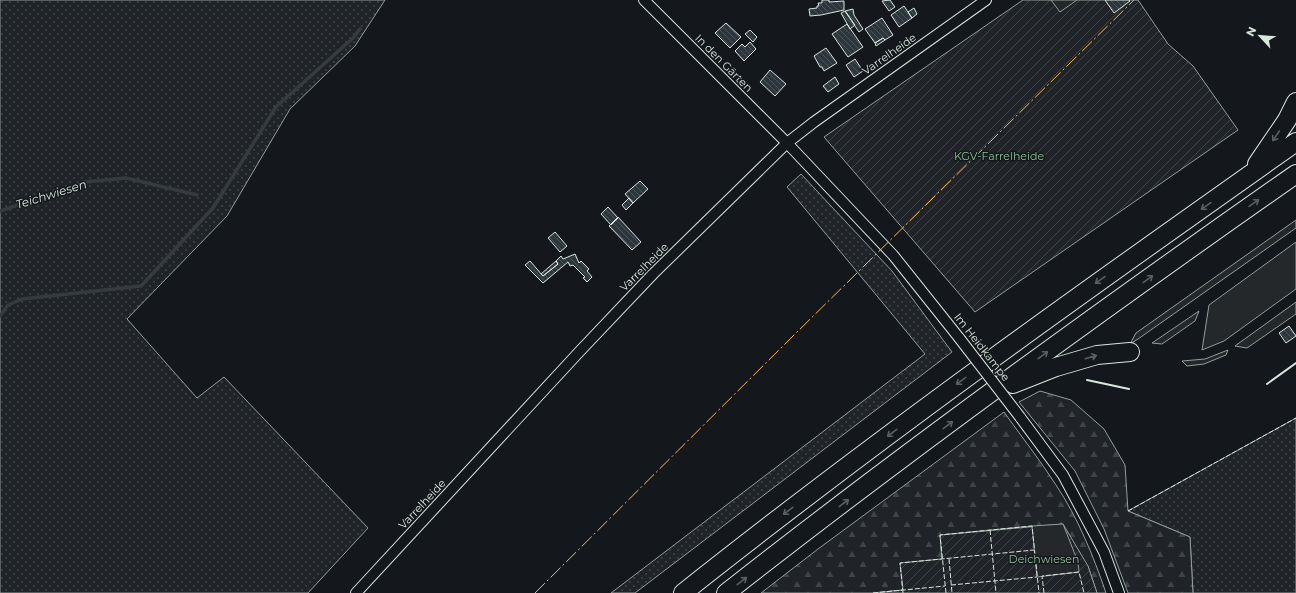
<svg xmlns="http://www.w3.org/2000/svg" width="1296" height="593" font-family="Montserrat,sans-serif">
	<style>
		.grass { fill: url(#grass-dots); stroke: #939e99 }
		.forest { fill: url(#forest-firs); stroke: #939e99 }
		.garden { fill: url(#garden-furrows); stroke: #939e99 }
		.parking { fill: #24282b; stroke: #939e99 }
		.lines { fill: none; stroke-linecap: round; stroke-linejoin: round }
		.stream { stroke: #363b3e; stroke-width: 3.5 }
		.building { fill: url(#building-back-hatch); stroke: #d8e6dc }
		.minor-casing { stroke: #d8e6dc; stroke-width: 12 }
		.motorway-casing { stroke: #d8e6dc; stroke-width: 20 }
		.minor { stroke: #14181c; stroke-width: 10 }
		.motorway { stroke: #14181c; stroke-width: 18 }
		.minor-bridge-casing { stroke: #d8e6dc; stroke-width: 12; stroke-linecap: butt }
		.minor-bridge { stroke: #14181c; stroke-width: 10 }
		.fence { stroke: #d8e6dc; stroke-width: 1; stroke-dasharray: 5 2; stroke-linecap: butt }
		.wall { stroke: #d8e6dc; stroke-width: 2 }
		.power { stroke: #ffb74d; stroke-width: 1; stroke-dasharray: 14 3 2 3; stroke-linecap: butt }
		.oneway { stroke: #59605f }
		.labels { text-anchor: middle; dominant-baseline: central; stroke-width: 3; stroke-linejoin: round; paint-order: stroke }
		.street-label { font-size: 11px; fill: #d8e6dc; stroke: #14181c }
		.park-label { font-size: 11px; fill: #8ac095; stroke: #14181c }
		.water-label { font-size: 12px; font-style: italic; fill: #d8e6dc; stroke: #14181c }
	</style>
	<defs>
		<pattern id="grass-dots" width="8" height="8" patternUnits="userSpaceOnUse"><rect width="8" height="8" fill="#202428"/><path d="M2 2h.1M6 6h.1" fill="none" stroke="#404447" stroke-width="1.8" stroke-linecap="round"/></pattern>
		<pattern id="forest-firs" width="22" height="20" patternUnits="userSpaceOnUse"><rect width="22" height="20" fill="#202428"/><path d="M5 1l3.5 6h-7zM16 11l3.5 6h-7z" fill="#404447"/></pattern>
		<pattern id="garden-furrows" width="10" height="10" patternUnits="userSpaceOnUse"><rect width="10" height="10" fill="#202428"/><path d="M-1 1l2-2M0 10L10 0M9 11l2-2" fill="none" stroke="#404447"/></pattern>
		<pattern id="building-back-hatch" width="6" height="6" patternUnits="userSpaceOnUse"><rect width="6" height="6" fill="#2c363c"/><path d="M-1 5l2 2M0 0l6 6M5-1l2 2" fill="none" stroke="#4a5358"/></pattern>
	</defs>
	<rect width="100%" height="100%" fill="#14181c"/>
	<path class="grass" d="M 0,0 L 385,0 L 355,46 L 290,109 L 227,216 L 127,319 L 197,398 L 224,377 L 368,528 L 308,593 L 0,593 Z
		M 801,174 L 892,271 L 952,352 L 635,593 L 611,593 L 925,354 L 787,187 Z
		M 1296,418 L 1296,593 L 1193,593 L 1190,537 L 1128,511 Z"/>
	<path class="forest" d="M 1040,391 L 1071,400 L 1104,429 L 1125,465 L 1128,511 L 1190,537 L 1193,593 L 1128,593 L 1104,529 L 1075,471 L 1019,402 Z
		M 1004,412 C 1021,436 1040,460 1056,485 C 1078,518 1093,555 1106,593 L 1097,593 L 1088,566 L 1032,526 L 940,535 L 942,559 L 903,590 L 873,593 L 761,593 L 818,549 Z"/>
	<path class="garden" d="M 1023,0 L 1138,0 L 1168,44 L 1193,66 L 1238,130 L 975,312 L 824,137 Z
		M 1063,524 L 1088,566 L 1097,593 L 873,593 L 903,590 L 900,563 L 942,559 L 940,535 Z"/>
	<path class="parking" d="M 1051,0 L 1077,0 L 1060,12 Z
		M 1296,220 L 1296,228 L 1138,339 L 1130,344 L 1136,333 Z
		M 1296,242 L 1296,289 L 1224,341 L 1202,350 L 1209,305 Z
		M 1296,302 L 1296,314 L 1247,348 L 1235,346 Z
		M 1199,311 L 1195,321 L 1162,344 L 1152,343 Z
		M 1228,350 L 1226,355 L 1204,364 L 1187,366 L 1182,361 L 1205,359 Z
		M 1063,524 L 1078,562 L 1079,572 L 1037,577 L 1032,526 Z"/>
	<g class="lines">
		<path class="stream" d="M 0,211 L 85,182 L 126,178 L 197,195
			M 0,316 L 8,305 L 22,299 L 141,286 L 213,208 L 276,107 L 353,38 L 360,29"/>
	</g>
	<path class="building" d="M 822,0 L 829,0 L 829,2 L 844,1 L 844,10 L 821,15 L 810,16 L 809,9 L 817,8 L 817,6 L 819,6 L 818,3 L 822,3 Z
		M 890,0 L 895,7 L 889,11 L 882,1 Z
		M 1105,0 L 1129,0 L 1130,1 L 1114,13 Z
		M 904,6 L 912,18 L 899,27 L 891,15 Z
		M 914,8 L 917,14 L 912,18 L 908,12 Z
		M 853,9 L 854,15 L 863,29 L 859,32 L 845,11 Z
		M 845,11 L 855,25 L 850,29 L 841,13 Z
		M 882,18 L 893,35 L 885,40 L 883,38 L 875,43 L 865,29 Z
		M 726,23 L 741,37 L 730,48 L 715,33 Z
		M 847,24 L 863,47 L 848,57 L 832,34 Z
		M 750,30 L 757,37 L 753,42 L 745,34 Z
		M 883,38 L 885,40 L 876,46 L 875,43 Z
		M 750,42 L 756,49 L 744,61 L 735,51 L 742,44 L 745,47 Z
		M 826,48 L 837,63 L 824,71 L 822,67 L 820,67 L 814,56 Z
		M 855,59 L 863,71 L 854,77 L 846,65 Z
		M 770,70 L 786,84 L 775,96 L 760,82 Z
		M 835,77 L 839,84 L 828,92 L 823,86 Z
		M 640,181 L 648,189 L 633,203 L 625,194 Z
		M 629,198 L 633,203 L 626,210 L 622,205 Z
		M 608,207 L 618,218 L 611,225 L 601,214 Z
		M 618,217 L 641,242 L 632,250 L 609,226 Z
		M 555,232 L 567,246 L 560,252 L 548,238 Z
		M 575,254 L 579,263 L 581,261 L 589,269 L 587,271 L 592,277 L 587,282 L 583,278 L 585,277 L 573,265 L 570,266 L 568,262 L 543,283 L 525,265 L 530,261 L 543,276 L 558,264 L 556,261 L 561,256 L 563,259 Z
		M 556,261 L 558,264 L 543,276 L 541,274 Z
		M 1289,326 L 1296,336 L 1286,343 L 1279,333 Z"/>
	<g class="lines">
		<defs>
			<path id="minor" d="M 644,0 L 787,143 L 893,255 L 960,339
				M 1020,417 L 1063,475 L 1104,552 L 1119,593
				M 356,593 L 580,351 L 653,274 L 787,143 L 814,122 L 986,0"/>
			<path id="motorway" d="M 1257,164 L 1287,120 L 1296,102
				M 1013,384 L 1056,367 L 1097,355 L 1130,352
				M 683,593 C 882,435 1089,288 1296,142
				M 726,593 C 912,447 1103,309 1296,174"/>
		</defs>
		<use href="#minor" class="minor-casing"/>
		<use href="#motorway" class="motorway-casing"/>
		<use href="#minor" class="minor"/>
		<use href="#motorway" class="motorway"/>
		<defs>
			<path id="minor-bridge" d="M 960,339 L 1020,417"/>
		</defs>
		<use href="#minor-bridge" class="minor-bridge-casing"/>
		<use href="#minor-bridge" class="minor-bridge"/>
		<path class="fence" d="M 1128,511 L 1296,418
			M 990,530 L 996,593
			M 949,559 L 952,593
			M 951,585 L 1037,577
			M 873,593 L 945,586
			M 903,593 L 900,563 L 1034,550
			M 946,593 L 940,535 L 1032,526 L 1039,593
			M 1044,593 L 1042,576 L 1079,572 L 1084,593"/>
		<path class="wall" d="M 1087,380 L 1129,389
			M 1267,384 L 1296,363"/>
		<path class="power" d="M 535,593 L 793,336 L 1134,0"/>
	</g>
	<defs><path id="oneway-shaft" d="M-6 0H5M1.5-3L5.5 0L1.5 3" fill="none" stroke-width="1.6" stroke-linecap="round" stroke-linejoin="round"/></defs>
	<g class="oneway">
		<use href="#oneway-shaft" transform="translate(1276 136) rotate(124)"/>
		<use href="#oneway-shaft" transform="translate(1254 203) rotate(-35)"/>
		<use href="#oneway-shaft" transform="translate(1206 206) rotate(145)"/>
		<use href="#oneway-shaft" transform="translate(1148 279) rotate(-36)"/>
		<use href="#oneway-shaft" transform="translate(1100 280) rotate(145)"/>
		<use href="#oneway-shaft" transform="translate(1043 355) rotate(-36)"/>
		<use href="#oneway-shaft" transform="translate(1091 357) rotate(-16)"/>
		<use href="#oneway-shaft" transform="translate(961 381) rotate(144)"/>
		<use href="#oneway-shaft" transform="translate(948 425) rotate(-37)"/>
		<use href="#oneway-shaft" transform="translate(892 433) rotate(143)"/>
		<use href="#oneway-shaft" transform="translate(844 503) rotate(-37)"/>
		<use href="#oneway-shaft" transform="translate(788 511) rotate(143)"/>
		<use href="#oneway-shaft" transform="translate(742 581) rotate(-38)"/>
	</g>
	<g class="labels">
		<g class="street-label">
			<text transform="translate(889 54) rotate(-35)">Varrelheide</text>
			<text transform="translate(724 63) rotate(45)">In den Gärten</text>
			<text transform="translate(644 267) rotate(-45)">Varrelheide</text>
			<text transform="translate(982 347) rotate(52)">Im Heidkampe</text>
			<text transform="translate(422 504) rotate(-47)">Varrelheide</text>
		</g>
		<g class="park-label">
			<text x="999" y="156">KGV-Farrelheide</text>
			<text x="1044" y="559">Deichwiesen</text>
		</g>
		<g class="water-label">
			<text transform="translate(51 194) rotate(-17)">Teichwiesen</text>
		</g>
	</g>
	<g transform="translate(1260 36) rotate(296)" stroke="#14181c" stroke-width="3" paint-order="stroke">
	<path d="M0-3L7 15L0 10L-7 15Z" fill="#d8e6dc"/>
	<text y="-6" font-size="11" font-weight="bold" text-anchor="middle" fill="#d8e6dc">N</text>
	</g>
</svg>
